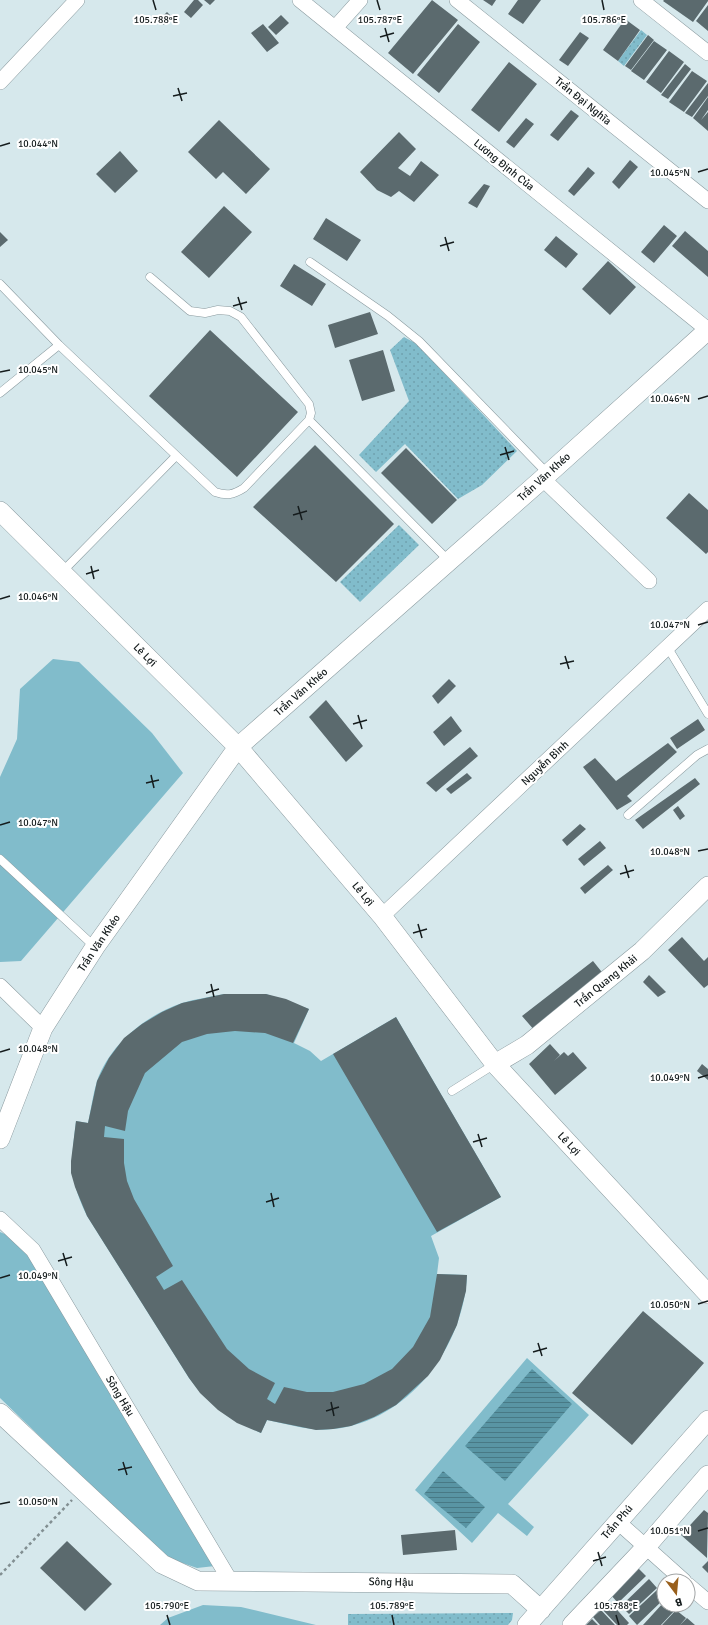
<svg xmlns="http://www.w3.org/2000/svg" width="708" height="1625" font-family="Signika,sans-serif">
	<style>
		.grass { fill: url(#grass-dots) }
		.park { fill: #81bccb }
		.water { fill: url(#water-rules) }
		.building { fill: #5b6a6e }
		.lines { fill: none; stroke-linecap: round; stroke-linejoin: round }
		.service-casing { stroke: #8a9a9f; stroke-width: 9 }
		.minor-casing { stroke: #8a9a9f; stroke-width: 16 }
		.tertiary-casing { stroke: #8a9a9f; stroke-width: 20 }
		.path { stroke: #828f92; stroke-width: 2.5; stroke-dasharray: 3 3; stroke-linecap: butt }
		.service { stroke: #fff; stroke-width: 8 }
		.minor { stroke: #fff; stroke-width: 15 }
		.tertiary { stroke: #fff; stroke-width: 19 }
		.ticks { fill: none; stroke: #151c1d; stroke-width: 1.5 }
		.labels { text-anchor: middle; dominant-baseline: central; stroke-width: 4; stroke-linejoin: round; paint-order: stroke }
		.street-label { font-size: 11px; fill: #151c1d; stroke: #fff }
		.ticks-label { font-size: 10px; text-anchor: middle; fill: #151c1d; stroke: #fff; stroke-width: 4; stroke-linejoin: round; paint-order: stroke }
	</style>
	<defs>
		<pattern id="grass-dots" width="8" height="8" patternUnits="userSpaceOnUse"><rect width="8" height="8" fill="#81bccb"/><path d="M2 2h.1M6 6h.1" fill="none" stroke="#6fa1ae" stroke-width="1.8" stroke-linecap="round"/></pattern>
		<pattern id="water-rules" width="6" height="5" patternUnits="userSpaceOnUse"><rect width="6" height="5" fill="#5995a4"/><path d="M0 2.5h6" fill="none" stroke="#487985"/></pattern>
	</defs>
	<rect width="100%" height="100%" fill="#d6e8ec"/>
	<path class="grass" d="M 641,30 L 647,35 L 624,66 L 618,61 Z
		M 404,337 L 417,344 L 517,451 L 482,485 L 458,499 L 405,444 L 376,472 L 359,455 L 409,401 L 390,350 Z
		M 399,525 L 419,545 L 360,602 L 340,582 Z
		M 513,1613 L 512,1620 L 508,1625 L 348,1625 L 348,1614 Z"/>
	<path class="park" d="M 53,659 L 79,662 L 152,733 L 183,773 L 21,961 L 0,962 L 0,777 L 17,739 L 20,689 Z
		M 224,994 L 266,994 L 309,1009 L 294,1043 L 310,1051 L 321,1061 L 396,1017 L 501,1197 L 431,1236 L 439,1258 L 437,1274 L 467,1275 C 464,1347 408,1422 333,1429 C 311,1432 288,1424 267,1420 L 261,1433 C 232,1420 208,1404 189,1378 L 87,1216 C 68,1176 71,1163 76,1121 L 88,1123 C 91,1109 93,1094 97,1081 C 110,1044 146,1015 182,1003 C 195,999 210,997 224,994 Z
		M 0,1232 L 14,1238 L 53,1288 L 215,1566 L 197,1568 L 165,1557 L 0,1398 Z
		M 527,1358 L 589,1415 L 508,1504 L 534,1527 L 527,1536 L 498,1513 L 472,1543 L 415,1490 Z
		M 203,1605 L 241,1607 L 316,1625 L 160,1625 L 168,1618 Z"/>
	<path class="water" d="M 532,1369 L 572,1404 L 505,1481 L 465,1446 Z
		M 443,1471 L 485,1507 L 466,1528 L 424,1494 Z"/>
	<path class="building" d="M 194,0 L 198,0 L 203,5 L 191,18 L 184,12 Z
		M 204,0 L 215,0 L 210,5 Z
		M 432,0 L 458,20 L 413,74 L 388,53 Z
		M 483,0 L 496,0 L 492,6 Z
		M 518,0 L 541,0 L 523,24 L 508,14 Z
		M 664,0 L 708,0 L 708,1 L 693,22 L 663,1 Z
		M 708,5 L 708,31 L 696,21 Z
		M 167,12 L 172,17 L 164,25 L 159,20 Z
		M 281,15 L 289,23 L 276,35 L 268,27 Z
		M 625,19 L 640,30 L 618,61 L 603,50 Z
		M 263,24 L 279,43 L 267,52 L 251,33 Z
		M 458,24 L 480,42 L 439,93 L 417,75 Z
		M 580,32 L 589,38 L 568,66 L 559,60 Z
		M 648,35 L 654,40 L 631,70 L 625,66 Z
		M 654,41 L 667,50 L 644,80 L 631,71 Z
		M 669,51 L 684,62 L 661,93 L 646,82 Z
		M 509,62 L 537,84 L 499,132 L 471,110 Z
		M 685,64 L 691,69 L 668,99 L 661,95 Z
		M 692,71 L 707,81 L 684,112 L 669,102 Z
		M 708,83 L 708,96 L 692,117 L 685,113 Z
		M 708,97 L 708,110 L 701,120 L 708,112 L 708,131 L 693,118 Z
		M 571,110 L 579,116 L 558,141 L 550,135 Z
		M 526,118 L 534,124 L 514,148 L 506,142 Z
		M 219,120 L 270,169 L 246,194 L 223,172 L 216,179 L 188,152 Z
		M 399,132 L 416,149 L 398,168 L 410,176 L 421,161 L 439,175 L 414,202 L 399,191 L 391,197 L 377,190 L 360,172 Z
		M 120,151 L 138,171 L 115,193 L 96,174 Z
		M 630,160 L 638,167 L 619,189 L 612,182 Z
		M 588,167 L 595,173 L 574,196 L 568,191 Z
		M 484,184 L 490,186 L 477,208 L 468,203 Z
		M 224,206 L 252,232 L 209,278 L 181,252 Z
		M 326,218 L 361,240 L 347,261 L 313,239 Z
		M 664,225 L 677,236 L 654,263 L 641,252 Z
		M 685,231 L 708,251 L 708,277 L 672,246 Z
		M 0,232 L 8,240 L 0,247 Z
		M 556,236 L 578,254 L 566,268 L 544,250 Z
		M 608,261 L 636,287 L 610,315 L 582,289 Z
		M 294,264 L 326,284 L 312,306 L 280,286 Z
		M 370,312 L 378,334 L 335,348 L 328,325 Z
		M 210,330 L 298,412 L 237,477 L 149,396 Z
		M 383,350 L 395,391 L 362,401 L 349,360 Z
		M 315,445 L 394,524 L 336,582 L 253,507 Z
		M 406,448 L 457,500 L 432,524 L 381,473 Z
		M 689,493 L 708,510 L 708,552 L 706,554 L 666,518 Z
		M 449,679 L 456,686 L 438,704 L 432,696 Z
		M 326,700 L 363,746 L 346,762 L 309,717 Z
		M 451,716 L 462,731 L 444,746 L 433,732 Z
		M 698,719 L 705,730 L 677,749 L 670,738 Z
		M 668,743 L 677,752 L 627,796 L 632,801 L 617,810 L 583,767 L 595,758 L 616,781 Z
		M 470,747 L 478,756 L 436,792 L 426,783 Z
		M 467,773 L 472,778 L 451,794 L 446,789 Z
		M 695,778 L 700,784 L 643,829 L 635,820 Z
		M 678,806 L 685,816 L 680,820 L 673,810 Z
		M 580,824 L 586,829 L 567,846 L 562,840 Z
		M 600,841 L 606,848 L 584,866 L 578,859 Z
		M 608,865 L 613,870 L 585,894 L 580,888 Z
		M 682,937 L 704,961 L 708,957 L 708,985 L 704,988 L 668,950 Z
		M 593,961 L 605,976 L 535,1031 L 522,1016 Z
		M 649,975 L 666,992 L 658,997 L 643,982 Z
		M 224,994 L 266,994 L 286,999 L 309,1009 L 293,1043 L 265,1033 L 235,1031 L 207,1034 L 182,1042 L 145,1073 L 128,1111 L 125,1131 L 105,1126 L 104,1137 L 124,1139 L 124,1163 L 127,1181 L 134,1199 L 173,1266 L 156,1277 L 164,1290 L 182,1280 L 227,1349 L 249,1369 L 275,1383 L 267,1399 L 275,1404 L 284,1387 L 307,1392 L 333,1392 L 364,1384 L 392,1369 L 413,1347 L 430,1317 L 437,1274 L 467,1275 L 466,1291 L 457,1325 L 440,1360 L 428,1376 L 396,1405 L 374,1417 L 351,1426 L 333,1429 L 316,1430 L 267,1420 L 261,1433 L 237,1423 L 218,1410 L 200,1393 L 189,1378 L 87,1216 L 75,1187 L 71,1173 L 71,1161 L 76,1121 L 88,1123 L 97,1081 L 109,1058 L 124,1038 L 142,1024 L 162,1012 L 182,1003 Z
		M 396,1017 L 501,1197 L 437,1232 L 333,1054 Z
		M 550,1044 L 560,1055 L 554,1061 L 564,1052 L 568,1056 L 573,1052 L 587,1068 L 555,1095 L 529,1064 Z
		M 702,1064 L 708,1069 L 708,1080 L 697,1071 Z
		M 643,1311 L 704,1363 L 632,1445 L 572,1393 Z
		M 704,1510 L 708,1513 L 707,1558 L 681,1535 Z
		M 455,1530 L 457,1550 L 403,1555 L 401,1535 Z
		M 67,1541 L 112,1584 L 85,1611 L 40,1568 Z
		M 708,1561 L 708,1573 L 702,1567 Z
		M 638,1568 L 646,1576 L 618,1603 L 610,1594 Z
		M 649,1579 L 657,1588 L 629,1614 L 621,1606 Z
		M 657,1590 L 664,1599 L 637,1625 L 629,1616 Z
		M 609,1601 L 629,1623 L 627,1625 L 617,1625 L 601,1608 Z
		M 664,1602 L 664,1605 L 672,1605 L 676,1609 L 661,1625 L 643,1625 Z
		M 601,1610 L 615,1625 L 600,1625 L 593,1617 Z
		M 676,1610 L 686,1618 L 680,1625 L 662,1625 Z
		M 687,1618 L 695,1625 L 680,1625 Z
		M 592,1619 L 598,1625 L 586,1625 Z"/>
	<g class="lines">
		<defs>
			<path id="service" d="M 310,262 L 388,316 L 419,341 L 548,474
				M 0,284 L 59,345 L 215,492 C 227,496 233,495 244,488 L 309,420 L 311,413 L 309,404 L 241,317 L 230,311 L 218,310 L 205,313 L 190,311 L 150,277
				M 0,393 L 59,345
				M 309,420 L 449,561
				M 62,572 L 176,456
				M 668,648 L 708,714
				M 628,815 L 697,755 L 708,749
				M 0,859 L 95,947
				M 452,1091 L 495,1064"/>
			<path id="minor" d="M 300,0 L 708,330
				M 457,0 L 708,201
				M 641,0 L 708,53
				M 335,28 L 360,0
				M 0,82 L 77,0
				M 543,479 L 649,581
				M 382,916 L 708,609
				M 0,986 L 43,1028
				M 0,1219 L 33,1250 L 231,1582
				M 618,1522 L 684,1581
				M 688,1585 L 708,1602"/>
			<path id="tertiary" d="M 0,511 L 238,747 L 382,916 L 495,1064 L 708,1294
				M 495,1064 L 527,1045 L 642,951 L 708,886
				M 0,1139 L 43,1028 L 95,947 L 238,747 L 548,474 L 708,330
				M 0,1413 L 162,1564 L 198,1581 L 512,1584 L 541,1610
				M 527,1625 L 708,1420
				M 572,1625 L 645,1548 L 708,1475"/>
		</defs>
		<use href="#service" class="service-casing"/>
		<use href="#minor" class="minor-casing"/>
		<use href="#tertiary" class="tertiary-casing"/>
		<path class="path" d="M 0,1575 L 72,1500"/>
		<use href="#service" class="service"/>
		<use href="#minor" class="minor"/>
		<use href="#tertiary" class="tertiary"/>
	</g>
	<path class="ticks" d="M 153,0 L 156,10M 377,0 L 380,10M 602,0 L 604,10M 385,28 L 389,42M 380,37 L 394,33M 178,88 L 182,101M 173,96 L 187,93M 0,146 L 10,143M 698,172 L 708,169M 445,237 L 449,251M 440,246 L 454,242M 238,297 L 242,310M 233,306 L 247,302M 0,372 L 10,370M 698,399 L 708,396M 505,447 L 509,460M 500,455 L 514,451M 298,506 L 302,520M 293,515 L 307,511M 91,566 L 94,579M 86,574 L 99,570M 0,599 L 10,596M 698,625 L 708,622M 565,656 L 569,669M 560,664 L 574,661M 358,715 L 362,729M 353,724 L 367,720M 151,775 L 154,788M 146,783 L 159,780M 0,825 L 10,822M 698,851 L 708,849M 625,865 L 629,878M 620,874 L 634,870M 418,924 L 422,938M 413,933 L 427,929M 211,984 L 214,997M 206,993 L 219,989M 0,1052 L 10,1049M 698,1078 L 708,1075M 478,1134 L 482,1147M 473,1142 L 487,1138M 271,1193 L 274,1207M 266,1202 L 279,1198M 63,1253 L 67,1266M 58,1261 L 72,1257M 0,1278 L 10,1275M 698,1304 L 708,1301M 538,1343 L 542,1356M 533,1352 L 547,1348M 331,1402 L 334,1416M 326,1411 L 339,1407M 123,1462 L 127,1475M 118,1470 L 132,1467M 0,1504 L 10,1502M 698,1531 L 708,1528M 598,1552 L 602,1566M 593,1561 L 606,1557M 167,1615 L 170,1625M 392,1615 L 394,1625M 616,1615 L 619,1625"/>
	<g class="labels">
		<g class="street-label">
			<text transform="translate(583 101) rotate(39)">Trần Đại Nghĩa</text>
			<text transform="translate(504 165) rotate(39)">Lương Định Của</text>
			<text transform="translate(544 477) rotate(-42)">Trần Văn Khéo</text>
			<text transform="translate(145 655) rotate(45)">Lê Lợi</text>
			<text transform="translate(301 692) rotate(-41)">Trần Văn Khéo</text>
			<text transform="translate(545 763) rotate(-43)">Nguyễn Bình</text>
			<text transform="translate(363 894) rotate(50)">Lê Lợi</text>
			<text transform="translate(99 943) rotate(-56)">Trần Văn Khéo</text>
			<text transform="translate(606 981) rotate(-39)">Trần Quang Khải</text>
			<text transform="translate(569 1144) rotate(47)">Lê Lợi</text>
			<text transform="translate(120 1396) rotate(59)">Sông Hậu</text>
			<text transform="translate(617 1522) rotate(-49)">Trần Phú</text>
			<text transform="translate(391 1582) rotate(1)">Sông Hậu</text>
		</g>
	</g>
	<g class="ticks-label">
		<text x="156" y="23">105.788°E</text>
		<text x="380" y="23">105.787°E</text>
		<text x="604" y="23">105.786°E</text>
		<text x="38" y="147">10.044°N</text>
		<text x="670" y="176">10.045°N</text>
		<text x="38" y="373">10.045°N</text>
		<text x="670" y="402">10.046°N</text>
		<text x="38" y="600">10.046°N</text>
		<text x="670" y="628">10.047°N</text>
		<text x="38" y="826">10.047°N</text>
		<text x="670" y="855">10.048°N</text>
		<text x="38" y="1052">10.048°N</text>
		<text x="670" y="1081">10.049°N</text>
		<text x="38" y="1279">10.049°N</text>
		<text x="670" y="1308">10.050°N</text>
		<text x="38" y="1505">10.050°N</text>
		<text x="670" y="1534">10.051°N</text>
		<text x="167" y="1609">105.790°E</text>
		<text x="392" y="1609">105.789°E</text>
		<text x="616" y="1609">105.788°E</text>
	</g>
	<g transform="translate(676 1593) rotate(164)"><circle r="19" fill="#ffffff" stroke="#a1a4a5"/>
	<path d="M0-3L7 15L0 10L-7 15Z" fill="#985f1c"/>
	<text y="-6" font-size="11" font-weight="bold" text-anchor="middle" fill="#151c1d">B</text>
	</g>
</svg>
